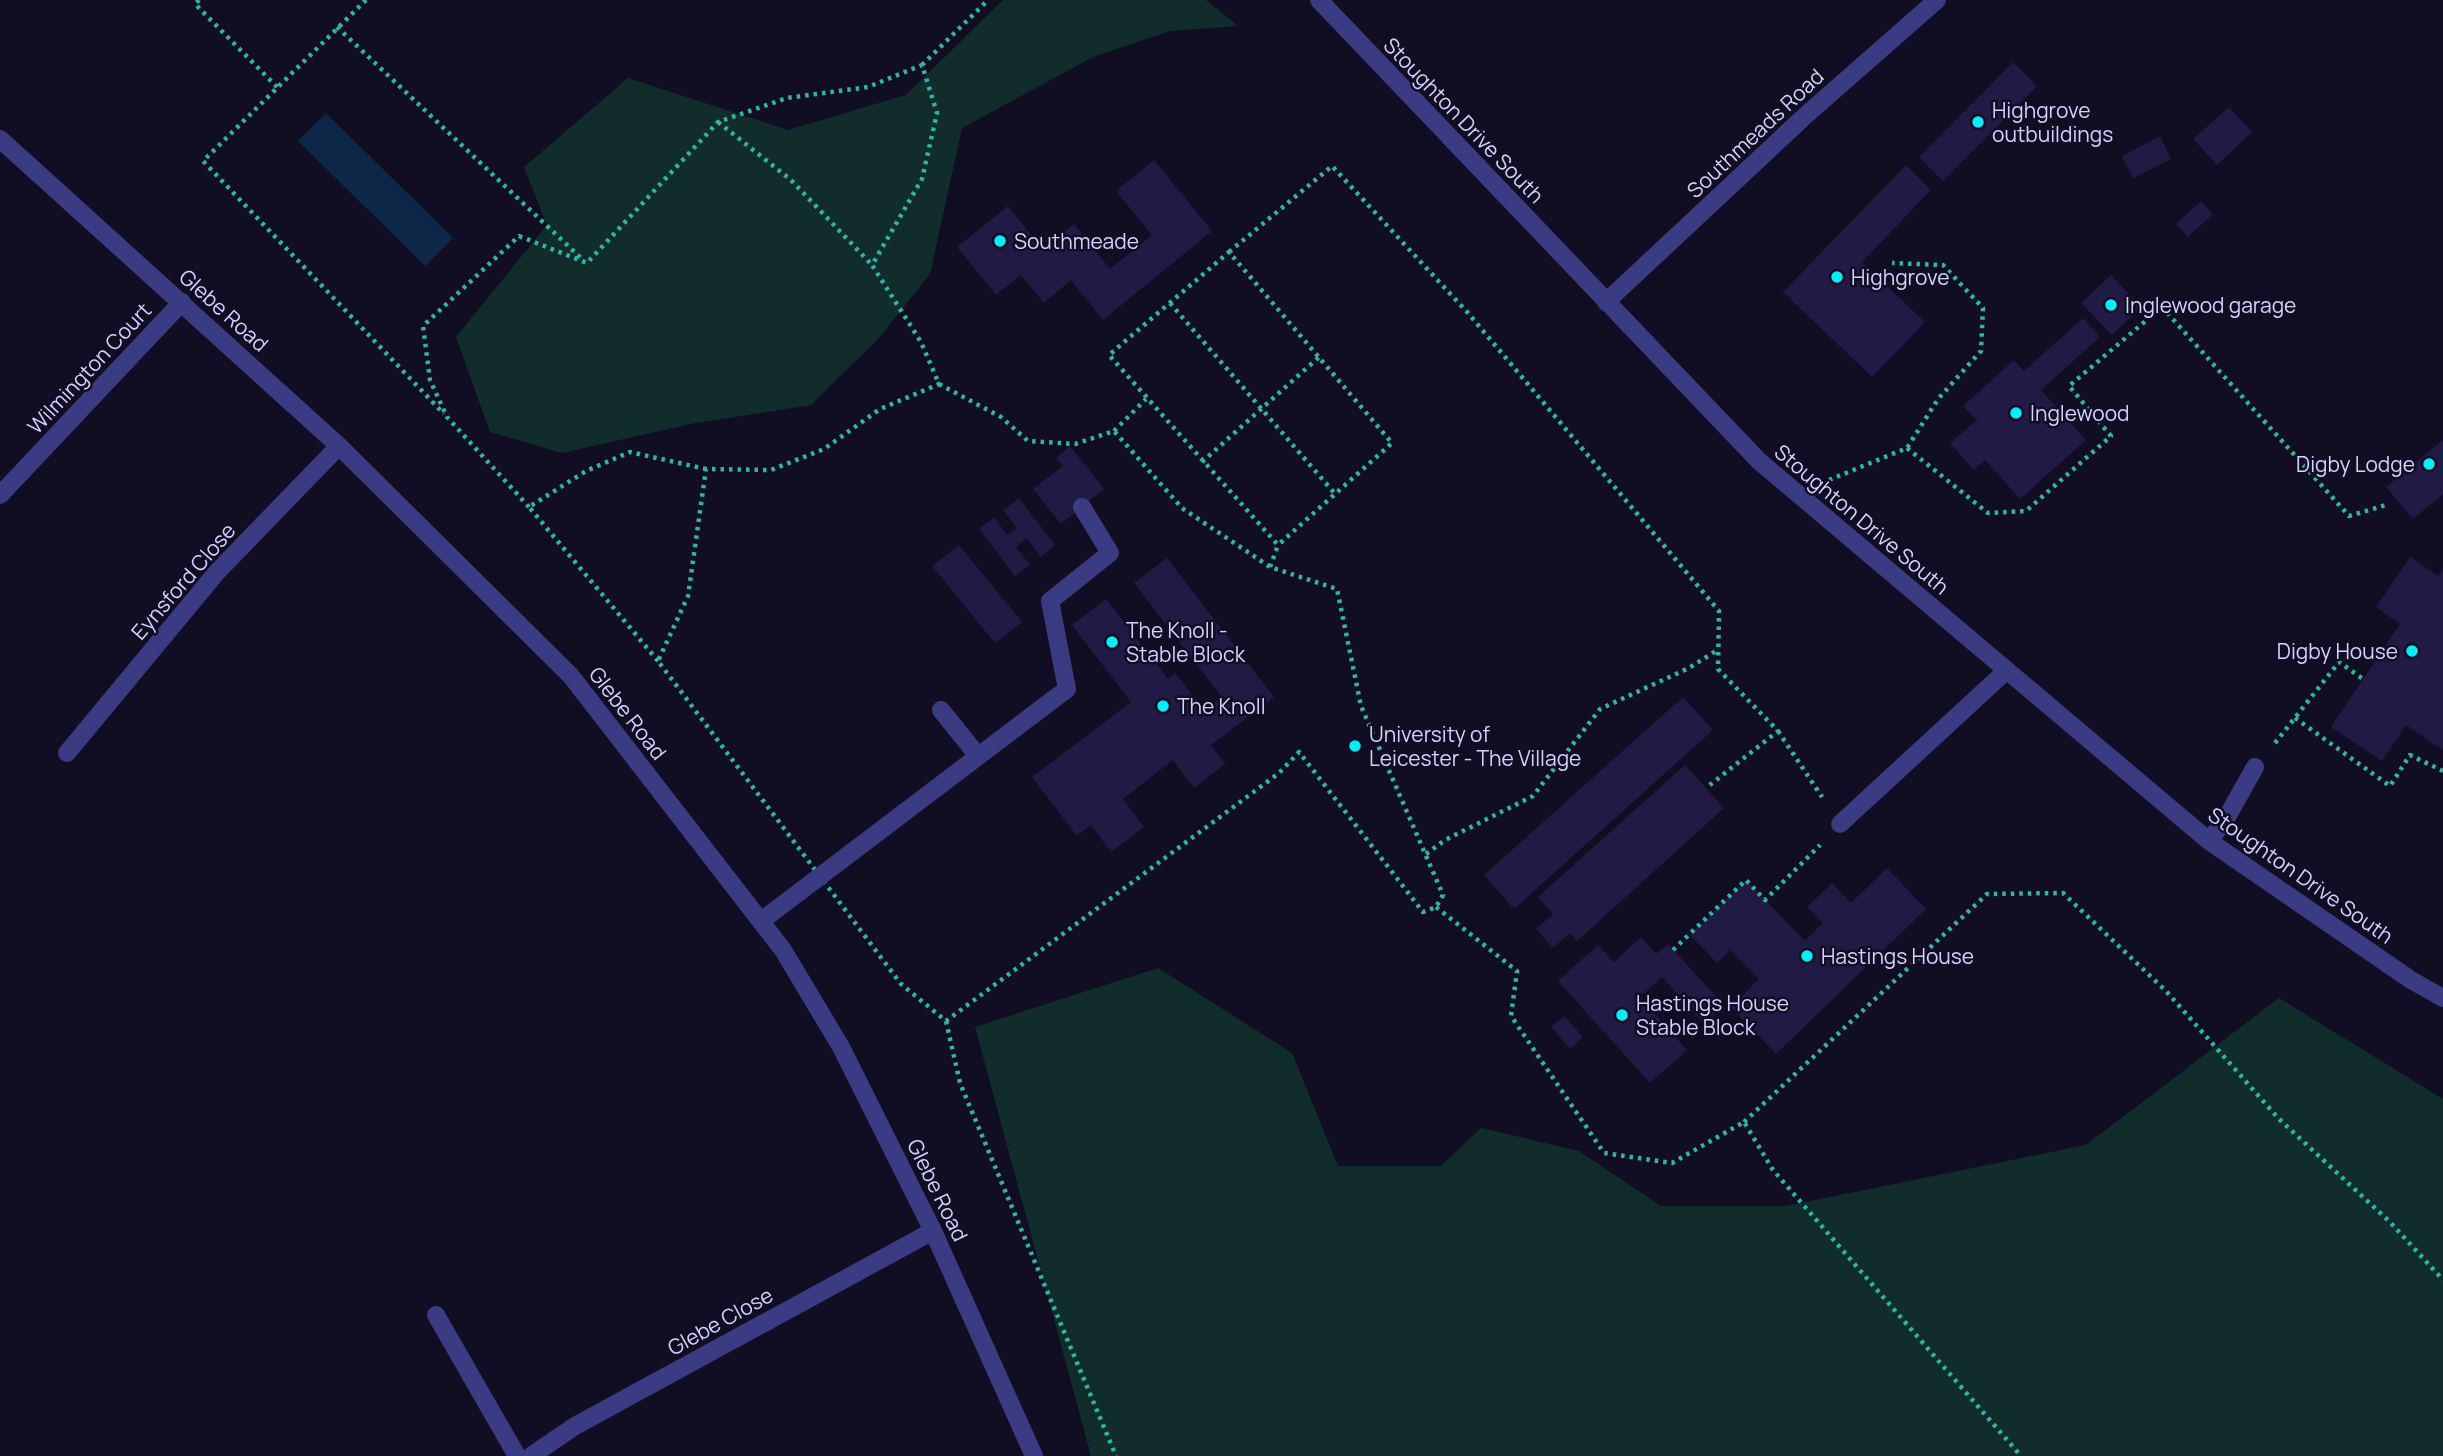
<svg xmlns="http://www.w3.org/2000/svg" width="2443" height="1456" font-family="Manrope,sans-serif">
	<style>
		.green { fill: #112d2b }
		.water { fill: #0d2749 }
		.building { fill: #201a44 }
		.lines { fill: none; stroke-linecap: round; stroke-linejoin: round }
		.path { stroke: #30b4a4; stroke-width: 4.5; stroke-dasharray: 3.5 5; stroke-linecap: butt }
		.minor { stroke: #3a3b82; stroke-width: 18 }
		.poi-dot { fill: #02eff9; stroke: #110e23; stroke-width: 2.5 }
		.labels { text-anchor: middle; dominant-baseline: central; stroke-width: 5; stroke-linejoin: round; paint-order: stroke }
		.poi-label { font-size: 21px; fill: #d4d1ff; stroke: #110e23; text-anchor: start }
		.street-label { font-size: 21px; fill: #d4d1ff; stroke: #110e23 }
	</style>
	<rect width="100%" height="100%" fill="#110e23"/>
	<path class="green" d="M 1003,0 L 1206,0 L 1238,26 L 1170,31 L 1093,57 L 962,128 L 930,274 L 878,339 L 811,405 L 690,424 L 562,453 L 490,432 L 456,337 L 547,225 L 524,167 L 628,78 L 788,130 L 906,95 Z
		M 1158,968 L 1292,1053 L 1338,1166 L 1441,1166 L 1481,1128 L 1579,1151 L 1661,1206 L 1786,1206 L 2086,1145 L 2279,998 L 2443,1099 L 2443,1456 L 1091,1456 L 975,1027 Z"/>
	<path class="water" d="M 326,113 L 453,238 L 425,266 L 298,141 Z"/>
	<path class="building" d="M 2013,62 L 2037,86 L 1943,181 L 1919,157 Z
		M 2229,107 L 2252,132 L 2217,165 L 2193,139 Z
		M 2160,136 L 2171,159 L 2133,178 L 2122,156 Z
		M 1154,160 L 1212,231 L 1103,320 L 1071,280 L 1044,303 L 1021,275 L 996,295 L 957,247 L 1008,206 L 1043,250 L 1074,224 L 1110,269 L 1152,235 L 1116,191 Z
		M 1906,165 L 1931,190 L 1862,262 L 1925,322 L 1872,377 L 1783,292 Z
		M 2201,201 L 2213,214 L 2188,237 L 2176,224 Z
		M 2111,275 L 2141,307 L 2112,335 L 2081,303 Z
		M 2083,318 L 2100,337 L 2041,390 L 2086,440 L 2020,499 L 1985,460 L 1974,470 L 1950,443 L 1977,420 L 1963,406 L 2014,360 L 2024,371 Z
		M 2443,440 L 2443,494 L 2413,519 L 2386,487 Z
		M 1070,446 L 1104,489 L 1061,524 L 1033,489 L 1063,466 L 1056,458 Z
		M 1019,498 L 1055,545 L 1041,557 L 1026,538 L 1016,547 L 1030,565 L 1015,576 L 979,529 L 994,517 L 1007,535 L 1017,528 L 1003,510 Z
		M 959,545 L 1022,622 L 995,643 L 932,566 Z
		M 2410,557 L 2438,576 L 2443,569 L 2443,750 L 2406,725 L 2382,761 L 2331,727 L 2400,624 L 2376,607 Z
		M 1167,558 L 1274,697 L 1211,745 L 1225,764 L 1194,788 L 1173,760 L 1123,799 L 1144,827 L 1111,852 L 1091,825 L 1077,836 L 1032,777 L 1131,702 L 1072,625 L 1106,599 L 1168,679 L 1175,673 L 1204,710 L 1222,697 L 1134,583 Z
		M 1683,697 L 1713,730 L 1514,909 L 1484,875 Z
		M 1685,765 L 1724,808 L 1577,941 L 1570,933 L 1553,948 L 1536,929 L 1553,914 L 1538,897 Z
		M 1887,868 L 1926,909 L 1776,1054 L 1731,1007 L 1759,979 L 1730,950 L 1717,963 L 1690,935 L 1746,880 L 1805,941 L 1823,923 L 1807,907 L 1832,883 L 1851,903 Z
		M 1641,937 L 1656,954 L 1668,944 L 1724,1005 L 1704,1024 L 1662,977 L 1640,997 L 1687,1050 L 1650,1083 L 1558,981 L 1598,945 L 1614,962 Z
		M 1564,1016 L 1583,1037 L 1570,1049 L 1551,1027 Z"/>
	<g class="lines">
		<path class="path" d="M 199,0 L 195,4 L 277,87
			M 366,0 L 203,161 L 444,414
			M 337,27 L 583,260
			M 922,65 L 988,0
			M 718,122 L 791,180 L 872,265
			M 1229,252 L 1332,166 L 1468,313 L 1719,611 L 1718,669 L 1778,731 L 1706,788
			M 1170,303 L 1336,495
			M 939,384 L 1001,417 L 1028,441 L 1075,444 L 1114,431 L 1182,508 L 1270,567 L 1337,589 L 1361,706 L 1443,895 L 1436,907 L 1423,912 L 1299,752 L 1279,773 L 946,1021 L 901,984 L 658,661 L 688,596 L 706,469 L 771,470 L 824,449 L 880,409 Z
			M 1114,431 L 1146,399
			M 1907,448 L 1988,513 L 2026,511 L 2111,436 L 2069,386 L 2162,307 L 2349,516 L 2386,505
			M 1202,462 L 1319,357
			M 1829,480 L 1907,448 L 1938,399 L 1981,351 L 1983,308 L 1943,265 L 1892,263
			M 529,507 L 447,417 L 430,380 L 423,326 L 519,236 L 587,263 L 718,122 L 787,98 L 868,87 L 922,65 L 937,113 L 922,179 L 872,265 L 921,342 L 939,384
			M 1270,567 L 1278,545 L 1109,355 L 1229,252 L 1392,443 L 1278,545
			M 658,661 L 529,507 L 586,471 L 630,452 L 706,469
			M 2295,718 L 2390,786 L 2410,755 L 2443,771
			M 1778,731 L 1822,797
			M 2275,743 L 2339,662 L 2363,679
			M 1426,854 L 1445,840 L 1533,796 L 1600,709 L 1689,668 L 1719,649
			M 1436,907 L 1517,971 L 1511,1016 L 1604,1153 L 1672,1163 L 1744,1122 L 1773,1170 L 2021,1456
			M 1673,950 L 1746,880 L 1765,900 L 1820,845
			M 946,1021 L 960,1083 L 1116,1456
			M 1744,1122 L 1987,894 L 2063,893 L 2166,991 L 2279,1119 L 2390,1222 L 2443,1280"/>
		<path class="minor" d="M 1319,0 L 1759,461 L 2209,841 L 2411,980 L 2443,998
			M 0,139 L 339,446 L 571,676 L 783,950 L 841,1047 L 933,1231 L 1034,1456
			M 1606,302 L 1806,115 L 1937,0
			M 0,495 L 182,302
			M 941,710 L 978,756
			M 67,753 L 217,572 L 339,446
			M 1840,824 L 2006,671
			M 2209,841 L 2227,817 L 2255,767
			M 761,921 L 1067,689 L 1050,601 L 1110,553 L 1082,507
			M 436,1315 L 517,1456
			M 531,1456 L 575,1426 L 933,1231"/>
	</g>
	<g class="poi-dot">
		<circle cx="1978" cy="122" r="7"/>
		<circle cx="1000" cy="241" r="7"/>
		<circle cx="1837" cy="277" r="7"/>
		<circle cx="2111" cy="305" r="7"/>
		<circle cx="2016" cy="413" r="7"/>
		<circle cx="2429" cy="464" r="7"/>
		<circle cx="1112" cy="642" r="7"/>
		<circle cx="2412" cy="651" r="7"/>
		<circle cx="1163" cy="706" r="7"/>
		<circle cx="1355" cy="746" r="7"/>
		<circle cx="1807" cy="956" r="7"/>
		<circle cx="1622" cy="1015" r="7"/>
	</g>
	<g class="labels">
		<g class="poi-label">
			<text x="1992" y="110">Highgrove<tspan x="1992" dy="24">outbuildings</tspan></text>
			<text x="1014" y="241">Southmeade</text>
			<text x="1851" y="277">Highgrove</text>
			<text x="2125" y="305">Inglewood garage</text>
			<text x="2030" y="413">Inglewood</text>
			<text x="2415" y="464" text-anchor="end">Digby Lodge</text>
			<text x="1126" y="630">The Knoll -<tspan x="1126" dy="24">Stable Block</tspan></text>
			<text x="2398" y="651" text-anchor="end">Digby House</text>
			<text x="1177" y="706">The Knoll</text>
			<text x="1369" y="734">University of<tspan x="1369" dy="24">Leicester - The Village</tspan></text>
			<text x="1821" y="956">Hastings House</text>
			<text x="1636" y="1003">Hastings House<tspan x="1636" dy="24">Stable Block</tspan></text>
		</g>
		<g class="street-label">
			<text transform="translate(1464 120) rotate(46)">Stoughton Drive South</text>
			<text transform="translate(1755 133) rotate(-43)">Southmeads Road</text>
			<text transform="translate(224 310) rotate(42)">Glebe Road</text>
			<text transform="translate(89 368) rotate(-47)">Wilmington Court</text>
			<text transform="translate(1862 519) rotate(40)">Stoughton Drive South</text>
			<text transform="translate(183 581) rotate(-49)">Eynsford Close</text>
			<text transform="translate(628 713) rotate(52)">Glebe Road</text>
			<text transform="translate(2301 875) rotate(35)">Stoughton Drive South</text>
			<text transform="translate(938 1190) rotate(64)">Glebe Road</text>
			<text transform="translate(720 1321) rotate(-29)">Glebe Close</text>
		</g>
	</g>
</svg>
